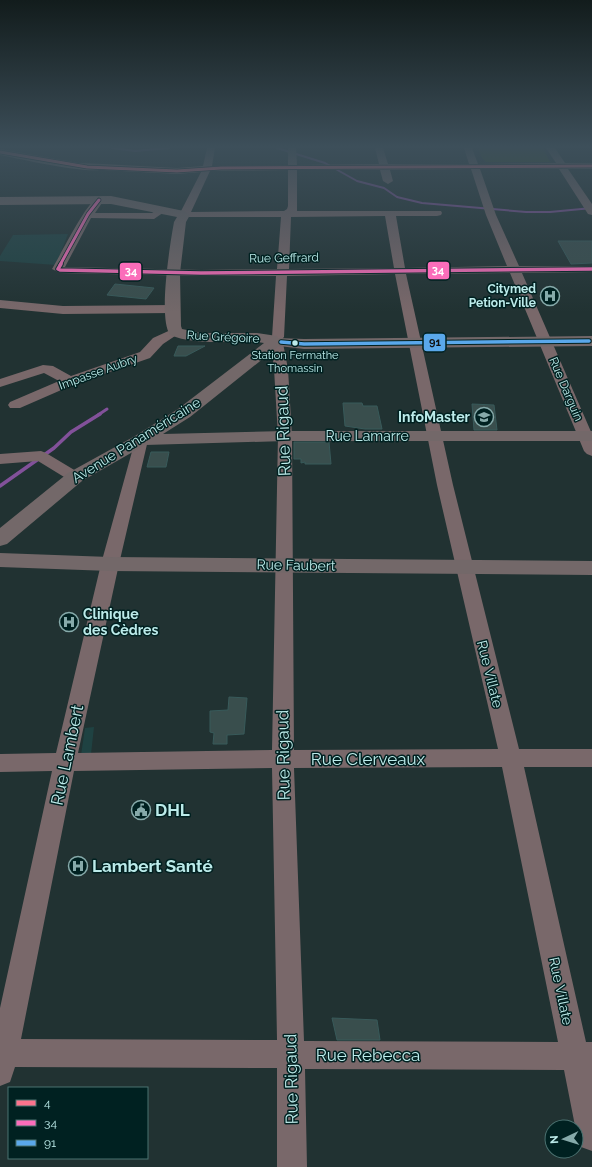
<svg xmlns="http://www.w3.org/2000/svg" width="592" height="1167" font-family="Raleway,sans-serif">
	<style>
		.built { fill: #1f4242 }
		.green { fill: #2e4f18 }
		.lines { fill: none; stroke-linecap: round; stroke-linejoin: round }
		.stream-far2 { stroke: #82519a; stroke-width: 2 }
		.stream-far1 { stroke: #82519a; stroke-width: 3 }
		.stream { stroke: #82519a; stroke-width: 3.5 }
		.building { fill: #394e4d; stroke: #385a5a }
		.minor { fill: #79686a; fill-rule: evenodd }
		.major { fill: #736869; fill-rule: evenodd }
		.bus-1-casing { stroke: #002121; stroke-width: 4.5 }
		.bus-2-far1-casing { stroke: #002121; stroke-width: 4.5 }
		.bus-2-casing { stroke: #002121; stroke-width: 5.5 }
		.bus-3-casing { stroke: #002121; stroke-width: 5.5 }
		.bus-1 { stroke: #fc738d; stroke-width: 3 }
		.bus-2-far1 { stroke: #fb6dba; stroke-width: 3 }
		.bus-2 { stroke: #fb6dba; stroke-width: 3.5 }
		.bus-3 { stroke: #5aa8eb; stroke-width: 3.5 }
		.bus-dot { fill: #bcebea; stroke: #002121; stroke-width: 1.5 }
		.labels { text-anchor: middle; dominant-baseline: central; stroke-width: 3; stroke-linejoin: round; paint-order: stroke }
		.far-bus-label { font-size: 11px; fill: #bcebea; stroke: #002121 }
		.far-street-label { font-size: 12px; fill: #bcebea; stroke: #002121 }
		.far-poi-label { font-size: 12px; font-weight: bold; fill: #bcebea; stroke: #002121; text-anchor: end }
		.poi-label { font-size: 14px; font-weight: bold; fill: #bcebea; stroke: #002121; text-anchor: end }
		.street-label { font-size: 14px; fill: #bcebea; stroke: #002121 }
		.near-street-label { font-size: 17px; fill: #bcebea; stroke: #002121 }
		.near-poi-label { font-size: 17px; font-weight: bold; fill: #bcebea; stroke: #002121; text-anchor: start }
		.line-badge { stroke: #002121; stroke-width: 1.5 }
		.badge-label { font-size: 11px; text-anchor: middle; font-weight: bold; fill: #fff }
		.pale-badge-label { font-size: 11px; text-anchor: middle; font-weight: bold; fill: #111 }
	</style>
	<rect width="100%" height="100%" fill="#213232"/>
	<path class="built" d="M 68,234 L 56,265 L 0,261 L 0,256 L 13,235 Z
		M 94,727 L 91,754 L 81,755 L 85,728 Z"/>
	<path class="green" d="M 478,148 L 543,148 L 550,162 L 486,162 L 482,158 Z"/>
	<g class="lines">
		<path class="stream-far2" d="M 112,148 L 135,151 L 169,148
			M 277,148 L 325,163 L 357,181 L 384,188 L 397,197 L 422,203 L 526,212 L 550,212 L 592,208"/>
		<path class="stream-far1" d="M 98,415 L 107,409"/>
		<path class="stream" d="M 0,486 L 54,448 L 71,432 L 100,414"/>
	</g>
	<path class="building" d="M 558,241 L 592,241 L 592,263 L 571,264 Z
		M 115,284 L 154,288 L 146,299 L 107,295 Z
		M 178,346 L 205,346 L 186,356 L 174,356 Z
		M 343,403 L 362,403 L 363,406 L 377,406 L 382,429 L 365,429 L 345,426 Z
		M 472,404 L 494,405 L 497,430 L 474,430 Z
		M 294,442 L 329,442 L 331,464 L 305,464 L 305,462 L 301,463 L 301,459 L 294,459 Z
		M 151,452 L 169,452 L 166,467 L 147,467 Z
		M 229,697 L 247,698 L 244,734 L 227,735 L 227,744 L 213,744 L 214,733 L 210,732 L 210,711 L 228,710 Z
		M 332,1018 L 377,1020 L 380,1040 L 337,1040 Z"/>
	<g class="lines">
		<path class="minor" d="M 207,148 L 215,148 L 212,166 L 288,165 L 288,148 L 296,148 L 297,165 L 379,164 L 375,148 L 383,148 L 388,164 L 469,164 L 464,148 L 472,148 L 478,164 L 556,163 L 546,148 L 555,148 L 565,163 L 592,163 L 592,169 L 568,169 L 592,204 L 592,215 L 588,214 L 559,169 L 480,169 L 496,215 L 519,266 L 592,266 L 592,272 L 522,273 L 592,434 L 592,456 L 587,454 L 584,451 L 510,273 L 406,274 L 453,485 L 519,749 L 592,749 L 592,767 L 524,767 L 586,1042 L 592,1042 L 592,1151 L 581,1147 L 577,1136 L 564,1070 L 305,1069 L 307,1167 L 277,1167 L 277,1068 L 15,1067 L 10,1082 L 0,1086 L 0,1008 L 52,771 L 0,772 L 0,754 L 56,753 L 101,564 L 136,437 L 146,437 L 148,440 L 119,564 L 78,753 L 272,750 L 278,436 L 274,369 L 271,343 L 274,340 L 272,337 L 276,276 L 201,276 L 60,273 L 52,269 C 60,256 87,200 99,197 L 104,200 L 95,213 L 152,213 L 162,207 L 167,210 L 154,219 L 91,218 L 65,267 L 201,270 L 277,269 L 281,217 L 180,217 L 179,215 L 201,172 L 177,174 L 103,170 L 98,167 L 103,164 L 177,168 L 203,166 ZM 471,169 L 486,215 L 507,266 L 405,268 L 396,216 L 437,216 L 441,215 L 442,213 L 441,211 L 297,211 L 297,170 L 380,170 L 383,181 L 388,184 L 393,181 L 390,170 ZM 288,170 L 288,206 L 287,209 L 284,211 L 191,212 L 210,171 ZM 385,216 L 394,268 L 289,269 L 291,217 ZM 395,274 L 437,485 L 498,749 L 294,750 L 292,436 L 288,369 L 283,343 L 281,340 L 284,337 L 287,276 ZM 502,767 L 558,1042 L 304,1041 L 294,768 ZM 272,768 L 277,1040 L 21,1039 L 74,771 Z
			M 0,300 L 63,306 L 172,305 L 178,309 L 172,313 L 63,314 L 0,308 Z
			M 175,328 L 179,329 L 181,332 L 163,344 L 150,358 L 75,384 L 20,408 L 10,408 L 8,405 L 10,402 L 59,381 L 44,373 L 0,387 L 0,379 L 43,365 L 53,366 L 71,376 L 140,352 L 153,338 Z
			M 41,451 L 46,453 L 81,474 L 83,477 L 81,480 L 69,480 L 38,461 L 0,464 L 0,454 Z"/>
		<path class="major" d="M 0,149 L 78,163 L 103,164 L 109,167 C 100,178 16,158 0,155 Z
			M 111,196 L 184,211 L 190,215 L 186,222 L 180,273 L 181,326 L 182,329 L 202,333 L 257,333 L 277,336 L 278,338 L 304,339 L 592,336 L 592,346 L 304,349 L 279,346 L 190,417 L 163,434 L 285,431 L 592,431 L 592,441 L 285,441 L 145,445 L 82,481 L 7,544 L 0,546 L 0,528 L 68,473 L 135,436 L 178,409 L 264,343 C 232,339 200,347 170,335 C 158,318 170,244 174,222 L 177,217 L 111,204 L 0,205 L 0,197 Z
			M 0,553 L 110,557 L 592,561 L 592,575 L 110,571 L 0,567 Z"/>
		<defs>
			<path id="bus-1" d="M 0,152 L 87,167 L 177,171 L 221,168 L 592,166"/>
			<path id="bus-2-far1" d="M 60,265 L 88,214 L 99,200"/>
			<path id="bus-2" d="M 61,264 L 58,269 L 60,270 L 201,273 L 592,269"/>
			<path id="bus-3" d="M 281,342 L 304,344 L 589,341"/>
		</defs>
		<use href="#bus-1" class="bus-1-casing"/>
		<use href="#bus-2-far1" class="bus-2-far1-casing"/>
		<use href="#bus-2" class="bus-2-casing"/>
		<use href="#bus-3" class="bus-3-casing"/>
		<use href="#bus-1" class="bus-1"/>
		<use href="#bus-2-far1" class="bus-2-far1"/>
		<use href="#bus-2" class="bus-2"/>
		<use href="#bus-3" class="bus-3"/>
	</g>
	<linearGradient id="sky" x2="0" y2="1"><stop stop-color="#121c1c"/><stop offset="0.47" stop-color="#3d4f5a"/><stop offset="1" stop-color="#3d4f5a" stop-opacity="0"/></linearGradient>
	<rect width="592" height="312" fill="url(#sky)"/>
	<defs>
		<symbol id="hospital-ring" viewBox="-11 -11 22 22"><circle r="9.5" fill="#002121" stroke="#86aaaa" stroke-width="1.5"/><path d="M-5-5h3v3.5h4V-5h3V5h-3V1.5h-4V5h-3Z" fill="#86aaaa"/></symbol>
		<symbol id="school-ring" viewBox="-11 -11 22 22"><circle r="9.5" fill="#002121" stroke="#86aaaa" stroke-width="1.5"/><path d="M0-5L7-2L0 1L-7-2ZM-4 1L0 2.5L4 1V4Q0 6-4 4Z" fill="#86aaaa"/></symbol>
		<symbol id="civic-ring" viewBox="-11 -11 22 22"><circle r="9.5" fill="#002121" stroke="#86aaaa" stroke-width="1.5"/><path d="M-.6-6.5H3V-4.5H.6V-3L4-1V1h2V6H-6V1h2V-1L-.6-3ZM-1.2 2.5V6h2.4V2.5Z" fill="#86aaaa"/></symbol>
	</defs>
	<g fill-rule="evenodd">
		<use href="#hospital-ring" x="539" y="285" width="22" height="22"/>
		<use href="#school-ring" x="473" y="406" width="22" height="22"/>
		<use href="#hospital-ring" x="58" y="611" width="22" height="22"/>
		<use href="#civic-ring" x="130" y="799" width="22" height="22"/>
		<use href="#hospital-ring" x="67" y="855" width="22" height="22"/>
	</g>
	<circle class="bus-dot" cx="295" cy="343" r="3.5"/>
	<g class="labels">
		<g class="far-bus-label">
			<text x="295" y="355">Station Fermathe<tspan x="295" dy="13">Thomassin</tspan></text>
		</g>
		<g class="far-street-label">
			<text transform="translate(284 258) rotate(-1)">Rue Geffrard</text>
			<text transform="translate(223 337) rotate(3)">Rue Grégoire</text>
			<text transform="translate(98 372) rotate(-20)">Impasse Aubry</text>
			<text transform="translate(566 389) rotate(67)">Rue Darguin</text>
		</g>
		<g class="far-poi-label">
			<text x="536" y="289">Citymed<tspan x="536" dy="14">Petion-Ville</tspan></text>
		</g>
		<g class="poi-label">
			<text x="470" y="417">InfoMaster</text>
			<text x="83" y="614" text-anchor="start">Clinique<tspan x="83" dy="16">des Cèdres</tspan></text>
		</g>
		<g class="street-label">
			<text x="367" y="436">Rue Lamarre</text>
			<text transform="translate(136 440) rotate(-32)">Avenue Panaméricaine</text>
			<text transform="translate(296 565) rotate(1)">Rue Faubert</text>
			<text transform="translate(490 674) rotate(76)">Rue Villate</text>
			<text transform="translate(561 991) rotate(78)">Rue Villate</text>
		</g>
		<g class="near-street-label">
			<text transform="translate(283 431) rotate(-92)">Rue Rigaud</text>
			<text transform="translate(67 755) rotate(-78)">Rue Lambert</text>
			<text transform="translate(283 755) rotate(-91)">Rue Rigaud</text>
			<text x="368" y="759">Rue Clerveaux</text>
			<text x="368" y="1055">Rue Rebecca</text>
			<text transform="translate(291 1079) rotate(-91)">Rue Rigaud</text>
		</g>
		<g class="near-poi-label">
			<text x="155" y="810">DHL</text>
			<text x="92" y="866">Lambert Santé</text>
		</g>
	</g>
	<g class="line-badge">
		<rect x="427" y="261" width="23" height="19" rx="4" fill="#fb6dba"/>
		<rect x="119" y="262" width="23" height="19" rx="4" fill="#fb6dba"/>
		<rect x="423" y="333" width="23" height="19" rx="4" fill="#5aa8eb"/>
	</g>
	<g class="badge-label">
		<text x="438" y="274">34</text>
		<text x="131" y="275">34</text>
	</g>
	<g class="pale-badge-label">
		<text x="435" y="346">91</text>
	</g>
	<rect x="8" y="1087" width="140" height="72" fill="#002121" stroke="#4b7271"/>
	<rect x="16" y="1100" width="20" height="6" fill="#fc738d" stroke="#4b7271"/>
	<text x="44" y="1107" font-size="12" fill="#bcebea">4</text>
	<rect x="16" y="1120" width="20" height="6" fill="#fb6dba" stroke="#4b7271"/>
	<text x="44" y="1127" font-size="12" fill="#bcebea">34</text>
	<rect x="16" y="1140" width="20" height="6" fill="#5aa8eb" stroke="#4b7271"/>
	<text x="44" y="1147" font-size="12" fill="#bcebea">91</text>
	<g transform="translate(564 1139) rotate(266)"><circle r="19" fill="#002121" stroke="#4b7271"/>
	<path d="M0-3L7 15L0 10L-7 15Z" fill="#86aaaa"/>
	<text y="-6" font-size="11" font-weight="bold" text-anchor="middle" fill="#bcebea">N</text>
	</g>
</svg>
